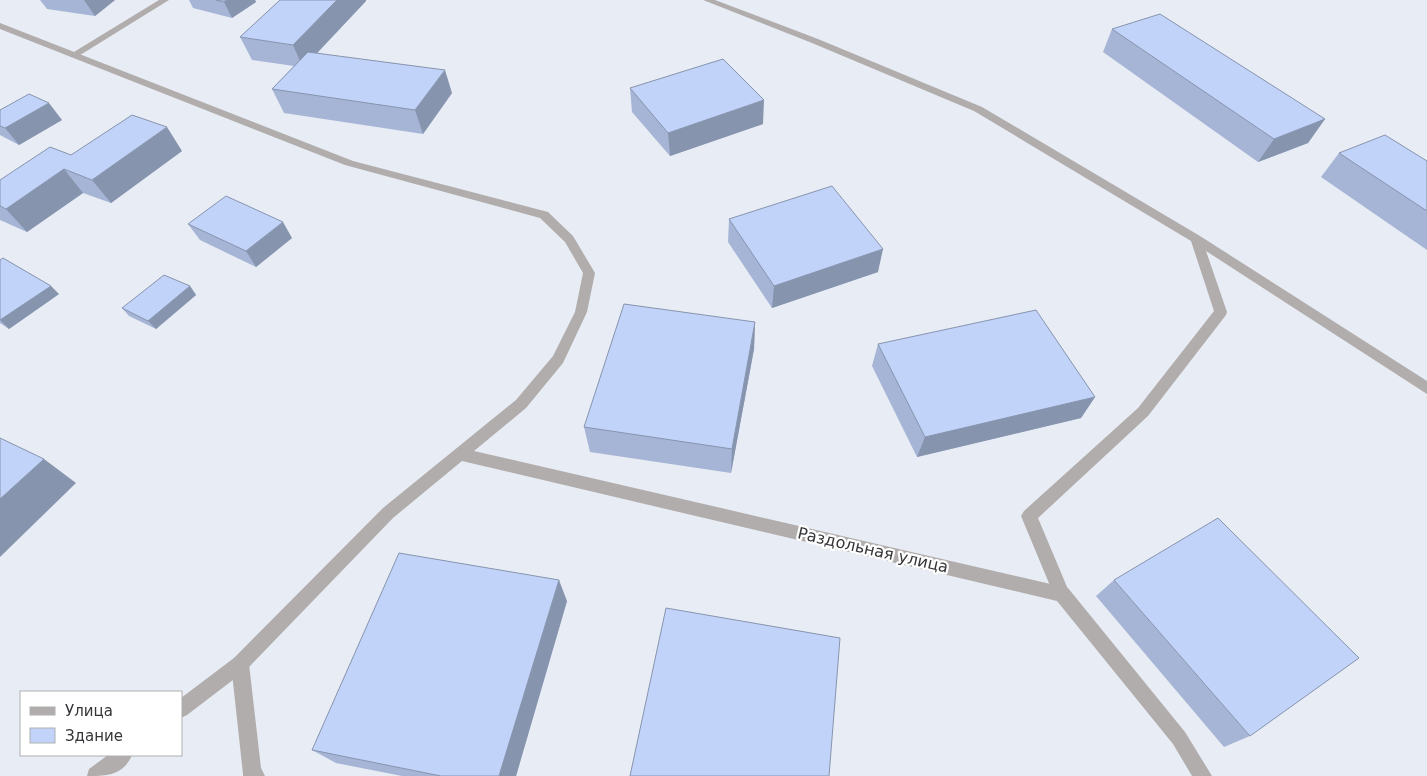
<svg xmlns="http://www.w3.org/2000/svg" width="1427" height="776" viewBox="0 0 1427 776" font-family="'DejaVu Sans',sans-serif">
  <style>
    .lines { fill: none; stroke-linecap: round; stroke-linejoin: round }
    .service { fill: #b1adac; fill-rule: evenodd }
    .minor { fill: #b1adac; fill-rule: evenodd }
    .wall { fill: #a6b5d6 }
    .shaded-wall { fill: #8794ae }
    .building { fill: #c1d3f9; stroke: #8794ae }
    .labels { text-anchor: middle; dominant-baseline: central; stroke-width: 4.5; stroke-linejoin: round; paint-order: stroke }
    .street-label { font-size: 16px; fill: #353639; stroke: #fff }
  </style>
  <rect width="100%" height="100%" fill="#e8ecf4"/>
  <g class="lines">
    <g class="service">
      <path d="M 159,0 L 169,0 L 77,57 L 71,57 L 69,55 Z"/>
      <path d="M 703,0 L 715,0 L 818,39 L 982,107 L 1200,236 L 1427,381 L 1427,394 L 1206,251 L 1227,312 L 1226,315 L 1148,416 L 1038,518 L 1070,594 L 1068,600 L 1062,602 L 1056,600 L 1021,516 L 1024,511 L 1138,408 L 1214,311 L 1191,241 L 974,111 L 812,43 Z"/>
      <path d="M 240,655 L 246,658 L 249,664 L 261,768 L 265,776 L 243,776 L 243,774 L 231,664 L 234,658 Z"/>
    </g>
    <g class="minor">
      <path d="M 0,23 L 353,161 L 548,212 L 573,236 L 595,273 L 587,312 L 563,363 L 526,408 L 474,451 L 1068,588 L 1185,732 L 1212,776 L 1192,776 L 1173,744 L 1057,601 L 462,461 L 393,518 L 246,670 L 187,715 L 181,718 L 181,698 L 234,658 L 383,508 L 516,400 L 553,356 L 575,312 L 583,273 L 565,242 L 540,218 L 345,165 L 0,29 Z"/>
      <path d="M 108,755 L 132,755 C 123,776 106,776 87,776 L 89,769 Z"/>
    </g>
  </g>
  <g class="wall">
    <path d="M 40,0 L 115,0 L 95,16 L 47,9 Z"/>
    <path d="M 189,0 L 255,0 L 256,2 L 232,18 L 193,8 Z"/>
    <path d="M 280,0 L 366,0 L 366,1 L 317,53 L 452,93 L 423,134 L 284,113 L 272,89 L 294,66 L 252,60 L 240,37 Z"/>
    <path d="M 1112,29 L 1325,119 L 1308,143 L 1258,162 L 1103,52 Z"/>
    <path d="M 630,88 L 763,124 L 670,156 L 632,112 Z"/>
    <path d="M 0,110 L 62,120 L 19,145 L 0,135 Z"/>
    <path d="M 182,151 L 111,203 L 83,193 L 27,232 L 0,220 L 0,180 L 71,155 Z"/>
    <path d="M 1339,153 L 1427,161 L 1427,250 L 1321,177 Z"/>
    <path d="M 729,219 L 878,272 L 772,308 L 728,242 Z"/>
    <path d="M 188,224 L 292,238 L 256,267 L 200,240 Z"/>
    <path d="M 0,260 L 59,294 L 9,329 L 0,323 Z"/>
    <path d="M 190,286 L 196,295 L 156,329 L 129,316 L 122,308 Z"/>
    <path d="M 755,322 L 754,349 L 731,473 L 590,452 L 584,427 Z"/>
    <path d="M 878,344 L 1095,397 L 1081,418 L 917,457 L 872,366 Z"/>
    <path d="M 1114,580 L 1250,736 L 1224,747 L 1096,596 Z"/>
    <path d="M 567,601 L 516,776 L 402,776 L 336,763 L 312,750 Z"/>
  </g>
  <g class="shaded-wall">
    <path d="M 84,0 L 115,0 L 95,16 Z"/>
    <path d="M 227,0 L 255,0 L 256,2 L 232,18 L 224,2 Z"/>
    <path d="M 337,0 L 366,0 L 366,1 L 303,68 L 293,45 Z"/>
    <path d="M 445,70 L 452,93 L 423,134 L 415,110 Z"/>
    <path d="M 764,100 L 763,124 L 670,156 L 668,133 Z"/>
    <path d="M 49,103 L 62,120 L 19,145 L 5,128 Z"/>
    <path d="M 1325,119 L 1308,143 L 1258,162 L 1274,139 Z"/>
    <path d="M 167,127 L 182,151 L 111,203 L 92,180 Z"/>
    <path d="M 64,169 L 83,193 L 27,232 L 6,209 Z"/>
    <path d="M 283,222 L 292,238 L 256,267 L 246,251 Z"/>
    <path d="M 883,249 L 878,272 L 772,308 L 774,286 Z"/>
    <path d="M 51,286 L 59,294 L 9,329 L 0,320 Z"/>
    <path d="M 190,286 L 196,295 L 156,329 L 148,321 Z"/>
    <path d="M 755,322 L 754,349 L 731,473 L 732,449 Z"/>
    <path d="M 1095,397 L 1081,418 L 917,457 L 925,437 Z"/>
    <path d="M 44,459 L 76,483 L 0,557 L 0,499 Z"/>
    <path d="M 559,580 L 567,601 L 516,776 L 499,776 Z"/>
  </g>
  <g class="building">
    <path d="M 216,0 L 227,0 L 224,2 Z"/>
    <path d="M 280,0 L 337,0 L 293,45 L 240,37 Z"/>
    <path d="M 1160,14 L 1325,119 L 1274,139 L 1112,29 Z"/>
    <path d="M 308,52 L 445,70 L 415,110 L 272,89 Z"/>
    <path d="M 723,59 L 764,100 L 668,133 L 630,88 Z"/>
    <path d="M 29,94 L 49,103 L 5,128 L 0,126 L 0,110 Z"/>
    <path d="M 132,115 L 167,127 L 92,180 L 64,169 L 6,209 L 0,206 L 0,180 L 50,147 L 71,155 Z"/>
    <path d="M 1385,135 L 1427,161 L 1427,211 L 1339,153 Z"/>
    <path d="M 832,186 L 883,249 L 774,286 L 729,219 Z"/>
    <path d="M 226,196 L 283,222 L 246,251 L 188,224 Z"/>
    <path d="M 3,258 L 51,286 L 0,320 L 0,260 Z"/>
    <path d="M 164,275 L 190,286 L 148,321 L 122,308 Z"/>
    <path d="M 624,304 L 755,322 L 732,449 L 584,427 Z"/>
    <path d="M 1036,310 L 1095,397 L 925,437 L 878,344 Z"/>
    <path d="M 0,438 L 44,459 L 0,499 Z"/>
    <path d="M 1218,518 L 1359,658 L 1250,736 L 1114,580 Z"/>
    <path d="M 399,553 L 559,580 L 499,776 L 441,776 L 312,750 Z"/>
    <path d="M 666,608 L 840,638 L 829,776 L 630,776 Z"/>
  </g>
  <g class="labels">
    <g class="street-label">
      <text transform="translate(873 550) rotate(13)">Раздольная улица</text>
    </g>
  </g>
  <rect x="20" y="691" width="162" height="65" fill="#ffffff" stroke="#aeafb0"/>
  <rect x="30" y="707" width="25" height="8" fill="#b1adac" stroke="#aeafb0"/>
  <text x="65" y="716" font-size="15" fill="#353639">Улица</text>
  <rect x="30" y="728" width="25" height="15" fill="#c1d3f9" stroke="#aeafb0"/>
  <text x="65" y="741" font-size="15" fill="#353639">Здание</text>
</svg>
